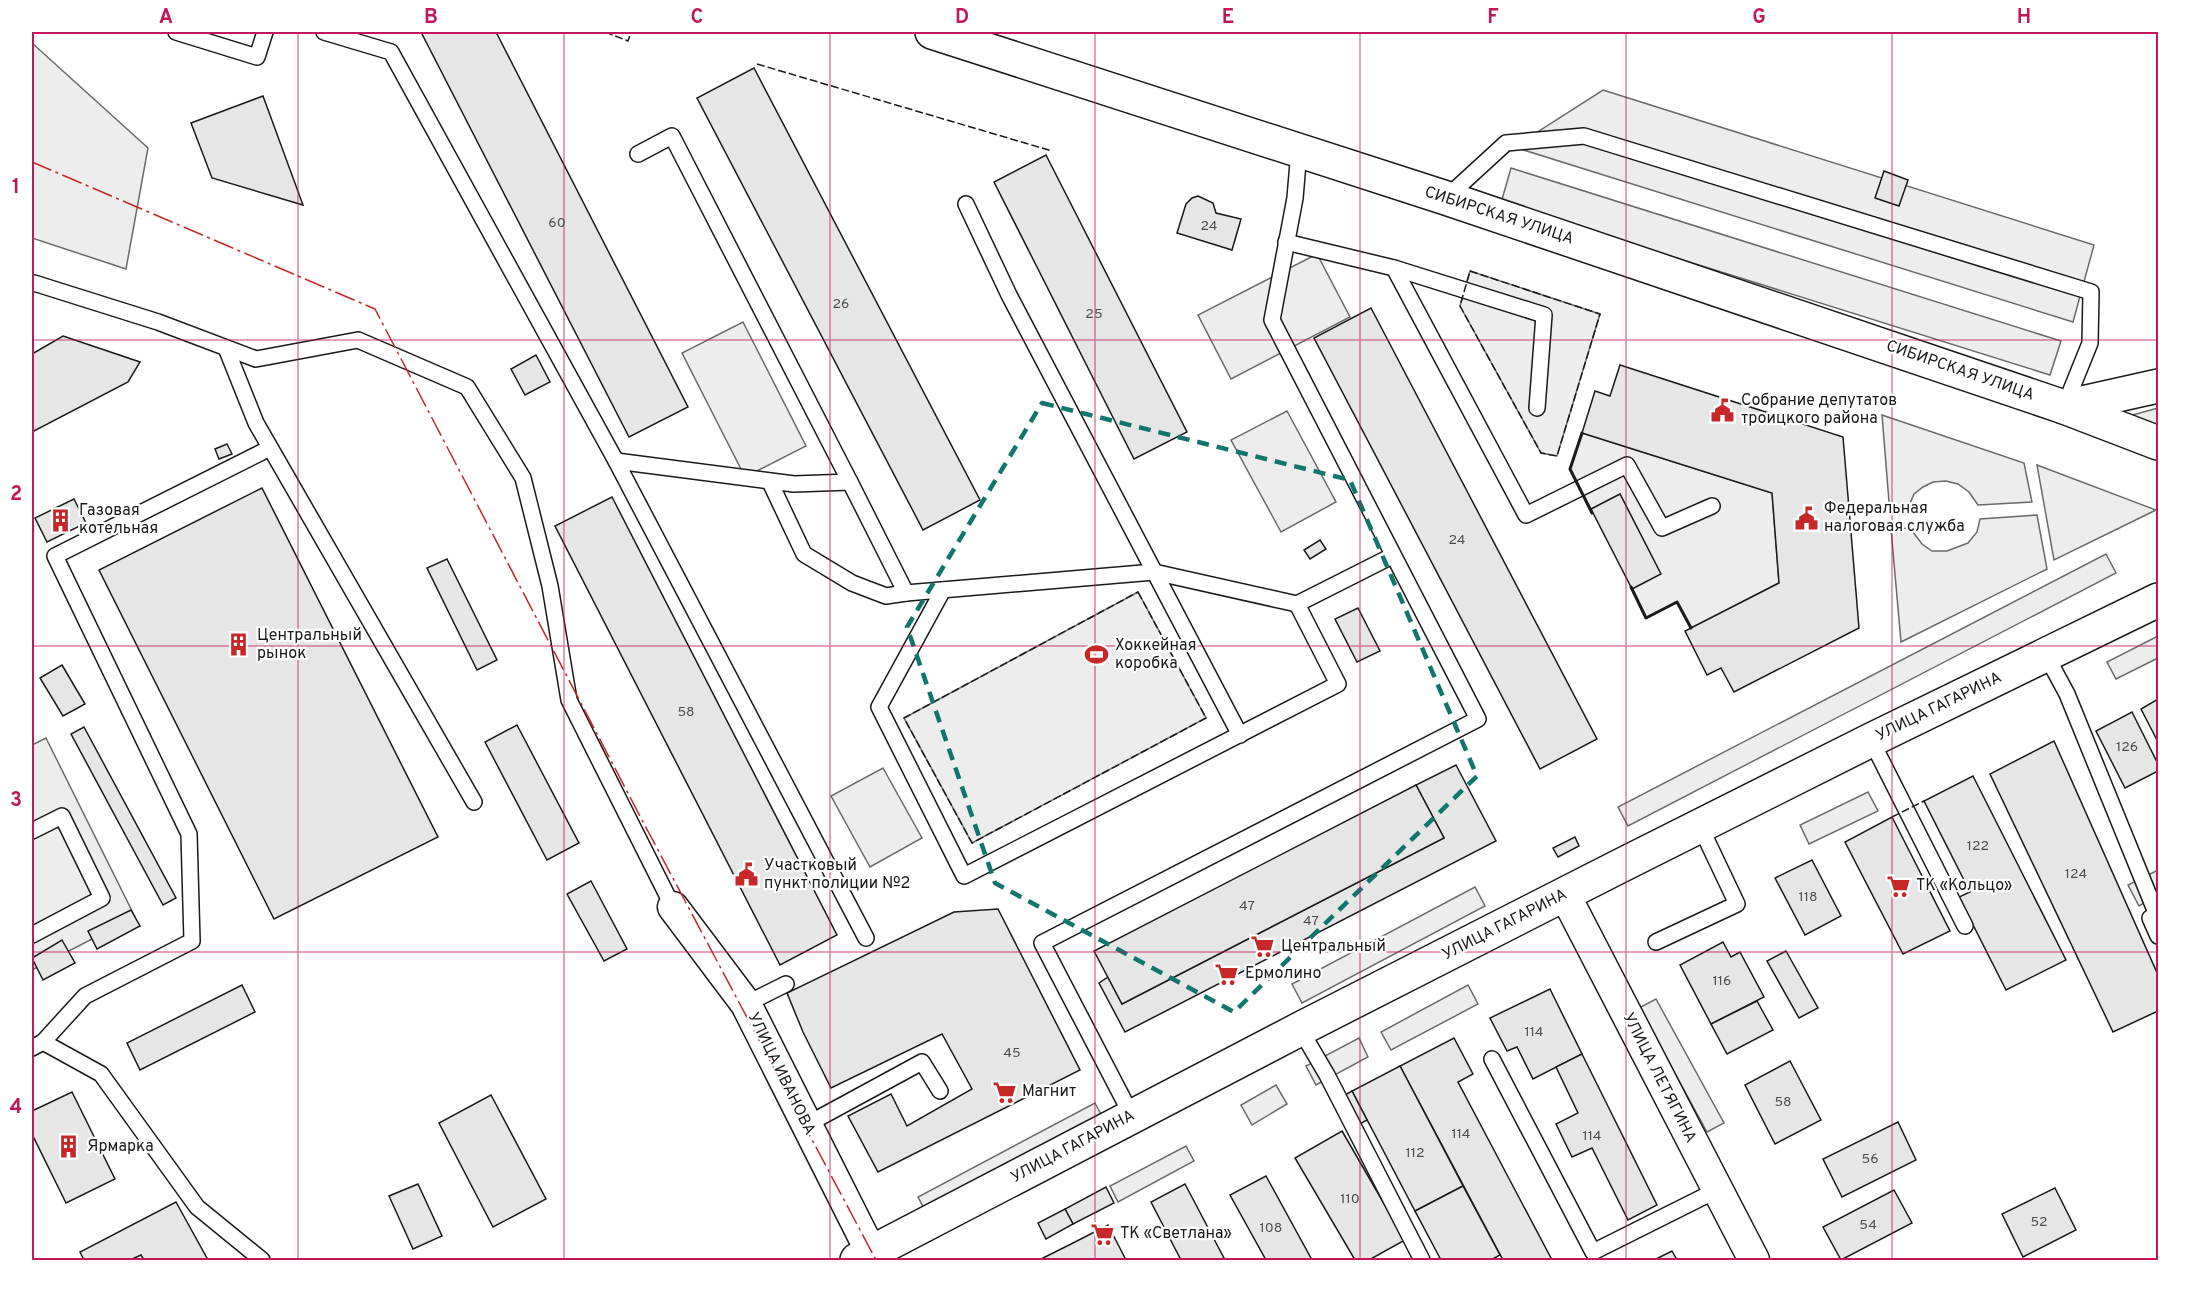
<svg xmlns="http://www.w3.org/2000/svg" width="2190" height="1292" viewBox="0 0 2190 1292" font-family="Overpass,sans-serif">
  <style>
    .built { fill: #ededed; stroke: #6a6a6a; stroke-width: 1.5 }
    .building { fill: #e6e6e6; stroke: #1a1a1a; stroke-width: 1.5 }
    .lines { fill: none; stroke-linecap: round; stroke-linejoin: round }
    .service-casing { stroke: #1a1a1a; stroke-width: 18 }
    .minor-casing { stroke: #1a1a1a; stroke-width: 33 }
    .tertiary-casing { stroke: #1a1a1a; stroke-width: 36 }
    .secondary-casing { stroke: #1a1a1a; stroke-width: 36 }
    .service { stroke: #fff; stroke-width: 15 }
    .minor { stroke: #fff; stroke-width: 30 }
    .tertiary { stroke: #fff; stroke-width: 33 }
    .secondary { stroke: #fff; stroke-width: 33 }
    .fence { stroke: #1a1a1a; stroke-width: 1.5; stroke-dasharray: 8 3; stroke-linecap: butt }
    .wall { stroke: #1a1a1a; stroke-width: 3 }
    .power { stroke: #c62828; stroke-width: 1.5; stroke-dasharray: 21 4.5 3 4.5; stroke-linecap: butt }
    .marked { fill: none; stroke: #0f766e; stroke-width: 4.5; stroke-dasharray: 12 8; stroke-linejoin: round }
    .grid { fill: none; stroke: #c2185b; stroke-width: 1.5; stroke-opacity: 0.55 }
    .labels { text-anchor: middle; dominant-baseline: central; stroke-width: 4.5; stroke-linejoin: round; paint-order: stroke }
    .number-label { font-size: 14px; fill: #4d4d4d }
    .street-label { font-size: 16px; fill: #1a1a1a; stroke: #fff }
    .poi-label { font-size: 16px; fill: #1a1a1a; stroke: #fff; text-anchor: start }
    .neatline { fill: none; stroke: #c2185b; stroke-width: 2 }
    .grid-label { font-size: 20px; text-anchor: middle; font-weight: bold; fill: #c2185b }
  </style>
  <rect width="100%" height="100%" fill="#fff"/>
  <g class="built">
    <path d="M 32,43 L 148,148 L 126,269 L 32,238 Z"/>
    <path d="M 1603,90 L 2094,245 L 2073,322 L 1514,147 Z"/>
    <path d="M 1511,168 L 2061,341 L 2050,375 L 1501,203 Z"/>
    <path d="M 1317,254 L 1350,317 L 1231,379 L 1198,315 Z"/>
    <path d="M 1470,271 L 1600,314 L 1557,456 L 1541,453 L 1460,306 Z"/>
    <path d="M 743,322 L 806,446 L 745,477 L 682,353 Z"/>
    <path d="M 2158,408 L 2158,433 L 2118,419 Z"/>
    <path d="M 1287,411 L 1336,502 L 1281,532 L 1231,440 Z"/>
    <path d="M 1882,415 L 2024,463 L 2032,502 L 1978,505 L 1969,492 L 1958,484 L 1946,481 L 1933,482 L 1923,487 L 1914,494 L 1906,513 L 1890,514 Z"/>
    <path d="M 1582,433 L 1772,493 L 1779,583 L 1691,628 L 1677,602 L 1646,618 L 1632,589 L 1660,574 L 1620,494 L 1591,509 L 1570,469 Z"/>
    <path d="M 2037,465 L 2156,510 L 2054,560 Z"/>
    <path d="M 2037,515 L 2047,569 L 1901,642 L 1891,529 L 1910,528 L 1922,544 L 1932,551 L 1947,551 L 1968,543 L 1977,532 L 1980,519 Z"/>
    <path d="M 2106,554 L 2116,573 L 1628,826 L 1618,807 Z"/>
    <path d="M 1138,592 L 1206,718 L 972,843 L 904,718 Z"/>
    <path d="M 2158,636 L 2158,658 L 2116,679 L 2107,662 Z"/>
    <path d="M 46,738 L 135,917 L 32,970 L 32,745 Z"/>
    <path d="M 883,768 L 922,838 L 870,867 L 831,796 Z"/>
    <path d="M 1868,792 L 1878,811 L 1809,844 L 1800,825 Z"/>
    <path d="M 2158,870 L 2158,895 L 2139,906 L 2128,885 Z"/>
    <path d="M 1475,887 L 1485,906 L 1302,1003 L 1292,984 Z"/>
    <path d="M 1468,985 L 1478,1004 L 1391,1050 L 1381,1032 Z"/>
    <path d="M 1656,999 L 1724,1123 L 1707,1132 L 1639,1008 Z"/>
    <path d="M 1359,1038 L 1368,1057 L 1316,1085 L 1306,1066 Z"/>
    <path d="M 1276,1085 L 1287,1104 L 1252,1125 L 1241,1105 Z"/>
    <path d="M 1095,1103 L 1103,1118 L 926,1212 L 918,1197 Z"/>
    <path d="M 1186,1146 L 1194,1161 L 1118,1202 L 1110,1186 Z"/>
  </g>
  <g class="building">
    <path d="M 421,32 L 496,32 L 688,407 L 629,437 Z"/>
    <path d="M 754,68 L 980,500 L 923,530 L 697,98 Z"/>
    <path d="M 263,96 L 303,205 L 212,178 L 191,123 Z"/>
    <path d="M 1046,155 L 1187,432 L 1134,459 L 994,182 Z"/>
    <path d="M 1884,171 L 1908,180 L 1899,206 L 1875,198 Z"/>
    <path d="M 1198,196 L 1213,203 L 1216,213 L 1241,219 L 1232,250 L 1177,233 L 1186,204 L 1192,198 Z"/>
    <path d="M 1371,308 L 1597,739 L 1540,769 L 1314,338 Z"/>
    <path d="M 63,336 L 140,362 L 128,382 L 34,431 L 32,427 L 32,354 Z"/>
    <path d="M 536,355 L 550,382 L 525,395 L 511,369 Z"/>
    <path d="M 1620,365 L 1843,437 L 1859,628 L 1734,692 L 1721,668 L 1707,675 L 1685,631 L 1779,583 L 1772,493 L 1582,433 L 1595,391 L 1610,396 Z"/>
    <path d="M 227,444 L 232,454 L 219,459 L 215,449 Z"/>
    <path d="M 262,488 L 438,837 L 274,919 L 99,570 Z"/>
    <path d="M 1620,494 L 1661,574 L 1632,589 L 1591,509 Z"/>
    <path d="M 612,497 L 837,935 L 780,965 L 555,526 Z"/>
    <path d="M 74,499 L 86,523 L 47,542 L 35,518 Z"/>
    <path d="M 1320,540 L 1326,549 L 1310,559 L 1304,550 Z"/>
    <path d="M 447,559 L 497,660 L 477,670 L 427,568 Z"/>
    <path d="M 1358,608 L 1380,651 L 1357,662 L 1335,619 Z"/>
    <path d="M 62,665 L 85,704 L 63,716 L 40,678 Z"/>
    <path d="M 2158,699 L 2158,742 L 2141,709 Z"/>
    <path d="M 2132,712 L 2158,764 L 2158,771 L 2125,788 L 2096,731 Z"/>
    <path d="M 517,725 L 579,843 L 547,860 L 485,742 Z"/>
    <path d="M 84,727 L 176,898 L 163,905 L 71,734 Z"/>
    <path d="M 2054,741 L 2158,975 L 2158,1011 L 2113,1032 L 1990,774 Z"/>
    <path d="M 1456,765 L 1496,841 L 1125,1032 L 1099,983 L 1108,977 L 1122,1004 L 1444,838 L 1416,785 Z"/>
    <path d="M 1973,776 L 2066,960 L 2006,990 L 1959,897 L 1970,892 L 1924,801 Z"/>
    <path d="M 1416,785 L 1444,838 L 1122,1004 L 1094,951 Z"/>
    <path d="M 1892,817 L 1950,931 L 1903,954 L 1845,842 Z"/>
    <path d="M 1575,837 L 1579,846 L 1558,857 L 1553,848 Z"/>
    <path d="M 1812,860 L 1841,916 L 1805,935 L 1775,878 Z"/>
    <path d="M 591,881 L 627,949 L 604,961 L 567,894 Z"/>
    <path d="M 998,909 L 1080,1070 L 878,1172 L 848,1116 L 891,1094 L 907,1126 L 972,1089 L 942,1034 L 831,1088 L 803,1032 L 787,993 L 954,912 Z"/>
    <path d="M 131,910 L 140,926 L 97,949 L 88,931 Z"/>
    <path d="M 62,940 L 75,963 L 43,980 L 32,958 Z"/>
    <path d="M 1723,942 L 1731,957 L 1740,952 L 1764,997 L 1711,1024 L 1680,965 Z"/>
    <path d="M 1786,951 L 1818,1008 L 1799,1018 L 1767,961 Z"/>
    <path d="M 242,985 L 255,1012 L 140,1070 L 127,1043 Z"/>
    <path d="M 1550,989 L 1582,1054 L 1533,1079 L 1517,1047 L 1507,1051 L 1490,1018 Z"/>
    <path d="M 1757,1001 L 1773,1030 L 1727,1054 L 1711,1024 Z"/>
    <path d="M 1454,1038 L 1473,1074 L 1458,1082 L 1552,1260 L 1503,1260 L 1400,1066 Z"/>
    <path d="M 1582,1054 L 1657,1205 L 1628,1220 L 1592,1148 L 1572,1157 L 1556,1124 L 1578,1113 L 1556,1067 Z"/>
    <path d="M 1790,1061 L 1821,1120 L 1775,1144 L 1745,1085 Z"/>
    <path d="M 1400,1066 L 1463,1186 L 1415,1211 L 1352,1091 Z"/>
    <path d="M 1352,1091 L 1367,1120 L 1360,1124 L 1345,1095 Z"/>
    <path d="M 72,1092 L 115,1179 L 66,1203 L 32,1134 L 32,1111 Z"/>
    <path d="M 491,1095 L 546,1199 L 493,1227 L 439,1123 Z"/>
    <path d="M 1898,1122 L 1916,1160 L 1842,1197 L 1823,1159 Z"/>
    <path d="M 1342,1131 L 1405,1240 L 1369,1260 L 1355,1260 L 1295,1158 Z"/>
    <path d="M 1266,1176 L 1312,1260 L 1266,1260 L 1230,1195 Z"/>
    <path d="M 418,1184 L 442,1236 L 413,1249 L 389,1196 Z"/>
    <path d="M 1185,1184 L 1225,1260 L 1181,1260 L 1151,1202 Z"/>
    <path d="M 1463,1186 L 1500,1255 L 1491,1260 L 1441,1260 L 1415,1211 Z"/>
    <path d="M 1106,1187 L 1114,1203 L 1073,1224 L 1065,1209 Z"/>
    <path d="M 2055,1188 L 2076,1230 L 2023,1257 L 2002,1214 Z"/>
    <path d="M 1894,1190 L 1912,1223 L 1841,1260 L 1823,1227 Z"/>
    <path d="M 176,1202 L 208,1260 L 144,1260 L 141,1255 L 130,1260 L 84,1260 L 80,1252 Z"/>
    <path d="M 1065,1209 L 1073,1224 L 1046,1239 L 1038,1223 Z"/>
    <path d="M 1108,1225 L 1126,1260 L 1039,1260 L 1073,1243 Z"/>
    <path d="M 1672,1251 L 1677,1260 L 1654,1260 Z"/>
  </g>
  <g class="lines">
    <defs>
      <g id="service">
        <path d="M 176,32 L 257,57 L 265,32"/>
        <path d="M 324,32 L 391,52 L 616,461 L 866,938"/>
        <path d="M 638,154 L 672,136 L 850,482"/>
        <path d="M 1446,198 L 1506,143 L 1584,136 L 2091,292 L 2090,343 L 2065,405"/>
        <path d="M 966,204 L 1009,295 L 1240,735"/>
        <path d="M 1286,242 L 1394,268 L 1526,515 L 1627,465 L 1662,528 L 1712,506"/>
        <path d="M 1394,268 L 1544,315 L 1537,408"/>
        <path d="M 32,284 L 34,283 L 158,322 L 256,359 L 358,340 L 467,387 L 523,478 L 550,586 L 569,700 L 673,907"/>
        <path d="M 226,348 L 256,423 L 474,802"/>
        <path d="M 616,461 L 794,484 L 850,482 L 906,593 L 1154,572 L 1297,604 L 1392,556"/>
        <path d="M 770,482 L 804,554 L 852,583 L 886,596 L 906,593"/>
        <path d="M 943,590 L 879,707 L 964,876 L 1338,684 L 1297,604"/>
        <path d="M 2046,655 L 2067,694 L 2157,915"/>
        <path d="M 1871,740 L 1965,926"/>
        <path d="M 32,831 L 62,816 L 102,898 L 32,935"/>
        <path d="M 2158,914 L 2150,918 L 2158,936"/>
        <path d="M 1656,942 L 1737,904 L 1700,826"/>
        <path d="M 746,1004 L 786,984"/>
        <path d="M 1300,1029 L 1327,1075 L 1422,1260"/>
        <path d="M 43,1042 L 101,1074 L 197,1207 L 262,1260"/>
        <path d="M 32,1048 L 43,1042 L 85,996 L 192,941 L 189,834 L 55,556 L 270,448"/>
        <path d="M 1492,1059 L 1593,1252 L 1717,1190"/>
        <path d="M 1132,1116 L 1042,943 L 1478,719 L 1272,320 L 1295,198 L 1299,151"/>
        <path d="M 806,1125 L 922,1062 L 940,1091"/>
      </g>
      <g id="minor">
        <path d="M 1565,895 L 1754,1260"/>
        <path d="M 673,907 L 746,1004 L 871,1252"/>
      </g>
      <g id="tertiary">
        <path d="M 932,32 L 1446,198 L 2064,407 L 2158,443"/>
        <path d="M 2064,407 L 2158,386"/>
      </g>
      <path id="secondary" d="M 857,1260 L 1300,1029 L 1618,867 L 1871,740 L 2158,600"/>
    </defs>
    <use href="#service" class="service-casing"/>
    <use href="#minor" class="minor-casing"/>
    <use href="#tertiary" class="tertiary-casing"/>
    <use href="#secondary" class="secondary-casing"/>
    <use href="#service" class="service"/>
    <use href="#minor" class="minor"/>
    <use href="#tertiary" class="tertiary"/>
    <use href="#secondary" class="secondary"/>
    <g class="fence">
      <path d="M 605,32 L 628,41 L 631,32"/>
      <path d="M 757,64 L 1052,151"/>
      <path d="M 1470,271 L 1600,314 L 1557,456 L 1541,453 L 1460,306 Z"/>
      <path d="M 1138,592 L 1206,718 L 972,843 L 904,718 Z"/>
      <path d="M 1892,817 L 1924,801"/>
    </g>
    <g class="wall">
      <path d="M 1582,433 L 1570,469 L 1592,513"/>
      <path d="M 1631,587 L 1646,618 L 1677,602 L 1691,628"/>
    </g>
    <path class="power" d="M 32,162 L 375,309 L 642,820 L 876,1260"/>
  </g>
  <path class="marked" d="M 1042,403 L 1350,480 L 1477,776 L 1234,1012 L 995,883 L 907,627 Z"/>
  <path class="grid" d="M 298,32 L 298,1260M 564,32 L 564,1260M 830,32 L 830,1260M 1095,32 L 1095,1260M 1360,32 L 1360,1260M 1626,32 L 1626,1260M 1892,32 L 1892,1260M 32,340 L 2158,340M 32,646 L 2158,646M 32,952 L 2158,952"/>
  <defs>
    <symbol id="civic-bare" viewBox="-9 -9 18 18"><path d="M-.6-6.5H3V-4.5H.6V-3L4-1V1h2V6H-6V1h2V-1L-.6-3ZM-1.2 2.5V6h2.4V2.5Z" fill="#c62828" stroke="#fff" stroke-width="2.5" paint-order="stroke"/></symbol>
    <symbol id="building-bare" viewBox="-9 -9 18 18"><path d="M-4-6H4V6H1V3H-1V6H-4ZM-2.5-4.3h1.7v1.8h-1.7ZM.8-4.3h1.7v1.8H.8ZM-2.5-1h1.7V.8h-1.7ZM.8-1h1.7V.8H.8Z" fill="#c62828" stroke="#fff" stroke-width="2.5" paint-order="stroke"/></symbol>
    <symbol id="stadium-bare" viewBox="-9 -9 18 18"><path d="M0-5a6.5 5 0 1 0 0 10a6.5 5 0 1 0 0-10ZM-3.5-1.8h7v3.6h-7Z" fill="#c62828" stroke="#fff" stroke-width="2.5" paint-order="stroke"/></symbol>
    <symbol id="supermarket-bare" viewBox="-9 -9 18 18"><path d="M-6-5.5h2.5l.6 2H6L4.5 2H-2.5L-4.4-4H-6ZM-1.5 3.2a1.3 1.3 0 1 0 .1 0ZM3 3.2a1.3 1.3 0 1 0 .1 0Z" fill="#c62828" stroke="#fff" stroke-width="2.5" paint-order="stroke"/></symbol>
  </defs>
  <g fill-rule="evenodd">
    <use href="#civic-bare" x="1706" y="394" width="33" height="33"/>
    <use href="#civic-bare" x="1790" y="502" width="33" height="33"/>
    <use href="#building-bare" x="44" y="504" width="33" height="33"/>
    <use href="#building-bare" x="222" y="628" width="33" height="33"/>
    <use href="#stadium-bare" x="1080" y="638" width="33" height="33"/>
    <use href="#civic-bare" x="730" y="858" width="33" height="33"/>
    <use href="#supermarket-bare" x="1882" y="870" width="33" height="33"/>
    <use href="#supermarket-bare" x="1246" y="930" width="33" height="33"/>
    <use href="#supermarket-bare" x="1210" y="958" width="33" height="33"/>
    <use href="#supermarket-bare" x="988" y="1076" width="33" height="33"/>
    <use href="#building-bare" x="52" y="1130" width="33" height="33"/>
    <use href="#supermarket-bare" x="1086" y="1218" width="33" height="33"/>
  </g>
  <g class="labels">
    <g class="number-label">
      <text x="557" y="223">60</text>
      <text x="1209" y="226">24</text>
      <text x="841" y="304">26</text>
      <text x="1094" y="314">25</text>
      <text x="1457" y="540">24</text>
      <text x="686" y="712">58</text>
      <text x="2127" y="747">126</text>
      <text x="1978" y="846">122</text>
      <text x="2076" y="874">124</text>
      <text x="1808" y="897">118</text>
      <text x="1247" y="906">47</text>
      <text x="1311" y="921">47</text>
      <text x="1722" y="981">116</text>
      <text x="1534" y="1032">114</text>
      <text x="1012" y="1053">45</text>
      <text x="1783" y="1102">58</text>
      <text x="1461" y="1134">114</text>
      <text x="1592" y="1136">114</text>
      <text x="1415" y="1153">112</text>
      <text x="1870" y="1159">56</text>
      <text x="1350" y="1199">110</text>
      <text x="2039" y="1222">52</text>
      <text x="1868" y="1225">54</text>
      <text x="1271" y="1228">108</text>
    </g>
    <g class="street-label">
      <text transform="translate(1499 216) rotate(18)">СИБИРСКАЯ УЛИЦА</text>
      <text transform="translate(1960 371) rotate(19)">СИБИРСКАЯ УЛИЦА</text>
      <text transform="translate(1939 707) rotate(-26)">УЛИЦА ГАГАРИНА</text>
      <text transform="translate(1505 925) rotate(-27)">УЛИЦА ГАГАРИНА</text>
      <text transform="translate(781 1074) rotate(64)">УЛИЦА ИВАНОВА</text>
      <text transform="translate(1659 1078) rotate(63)">УЛИЦА ЛЕТЯГИНА</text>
      <text transform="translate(1073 1147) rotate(-28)">УЛИЦА ГАГАРИНА</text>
    </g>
    <g class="poi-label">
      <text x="1741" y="401">Собрание депутатов<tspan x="1741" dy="18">троицкого района</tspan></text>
      <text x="1824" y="509">Федеральная<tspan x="1824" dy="18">налоговая служба</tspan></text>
      <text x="79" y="511">Газовая<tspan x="79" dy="18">котельная</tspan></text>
      <text x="257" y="636">Центральный<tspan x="257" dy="18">рынок</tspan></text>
      <text x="1115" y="646">Хоккейная<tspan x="1115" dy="18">коробка</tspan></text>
      <text x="764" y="866">Участковый<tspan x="764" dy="18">пункт полиции №2</tspan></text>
      <text x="1916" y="886">ТК «Кольцо»</text>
      <text x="1281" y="947">Центральный</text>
      <text x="1245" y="974">Ермолино</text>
      <text x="1022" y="1092">Магнит</text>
      <text x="87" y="1147">Ярмарка</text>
      <text x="1120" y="1234">ТК «Светлана»</text>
    </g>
  </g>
  <rect width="2190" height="1292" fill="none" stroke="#ffffff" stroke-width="66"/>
  <rect x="33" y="33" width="2124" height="1226" class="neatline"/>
  <g class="grid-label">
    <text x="166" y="23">A</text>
    <text x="431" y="23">B</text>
    <text x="697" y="23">C</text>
    <text x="962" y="23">D</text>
    <text x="1228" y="23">E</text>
    <text x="1493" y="23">F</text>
    <text x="1759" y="23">G</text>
    <text x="2024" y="23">H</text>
    <text x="16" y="193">1</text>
    <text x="16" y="500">2</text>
    <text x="16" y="806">3</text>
    <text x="16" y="1113">4</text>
  </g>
</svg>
